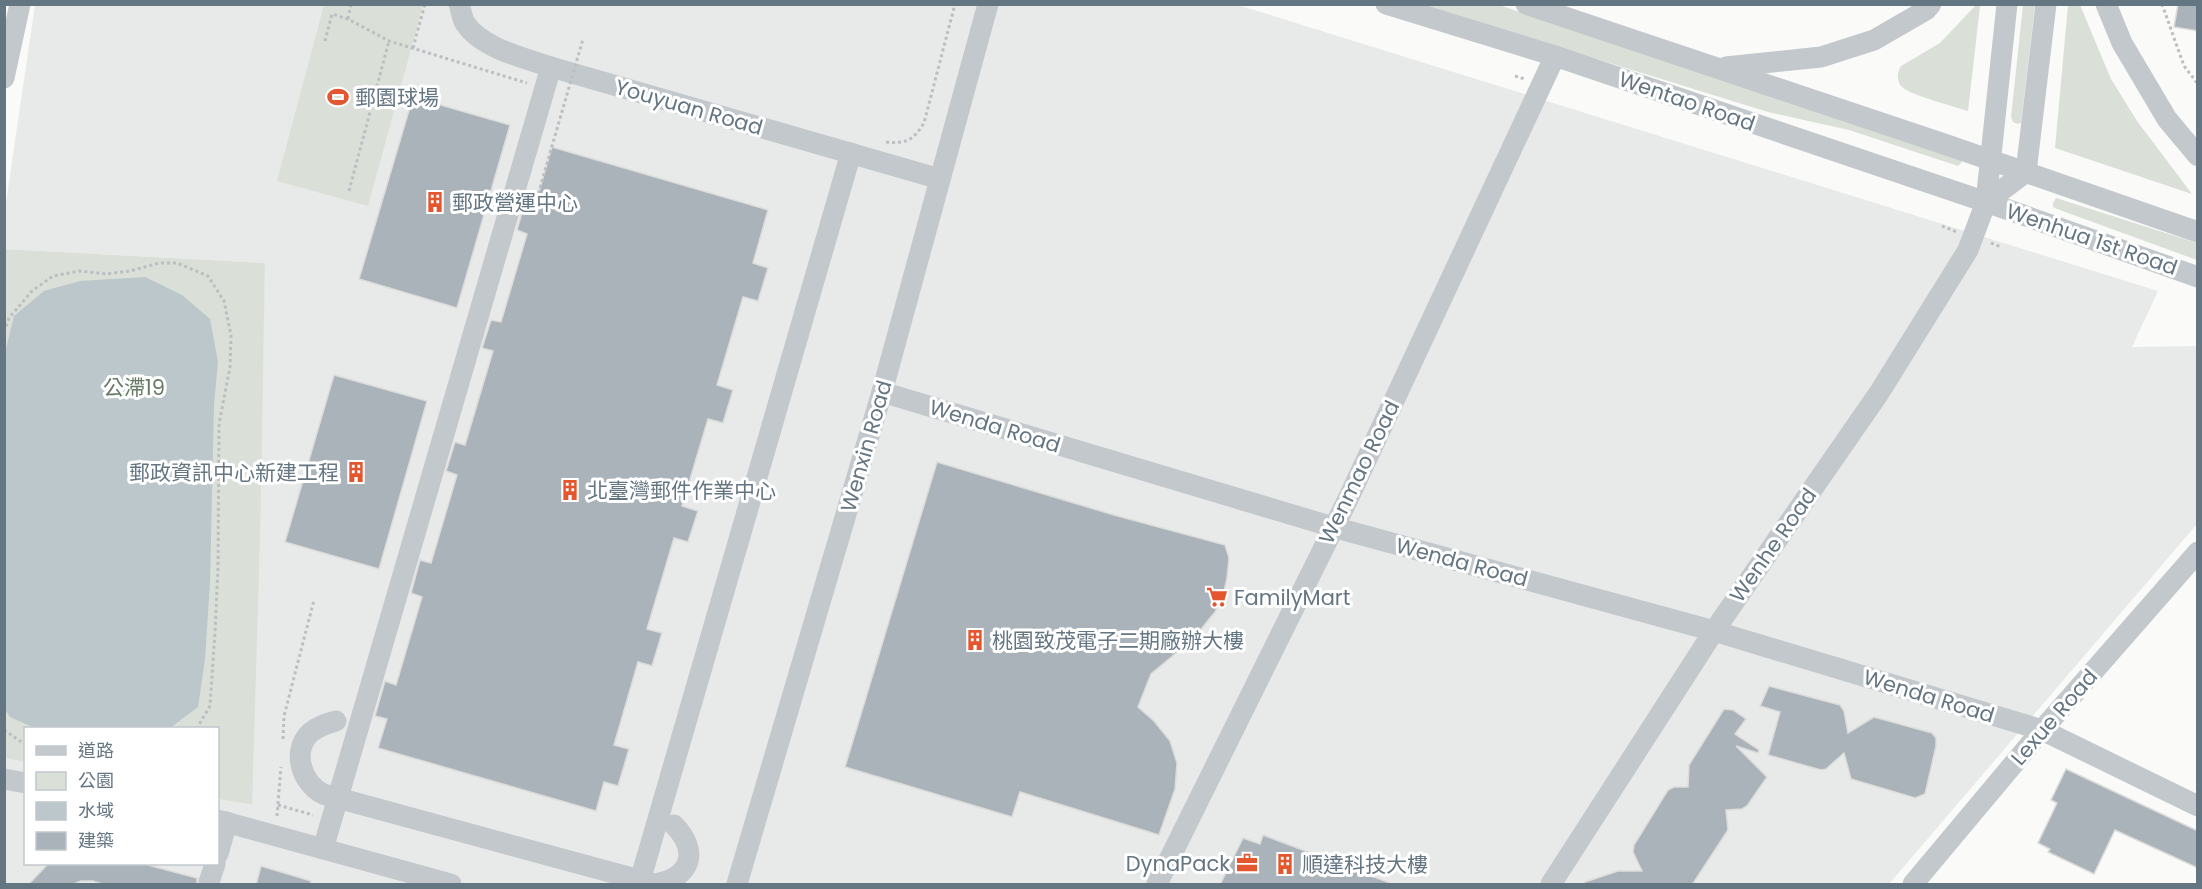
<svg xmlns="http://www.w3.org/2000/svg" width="2202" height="889" viewBox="0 0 2202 889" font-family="Poppins,'Noto Sans TC',sans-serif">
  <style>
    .built { fill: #e8e9e9 }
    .green { fill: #dadfd7 }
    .water { fill: #bbc7cb }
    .building { fill: #aab3b9; stroke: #dcdcda; stroke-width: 1.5 }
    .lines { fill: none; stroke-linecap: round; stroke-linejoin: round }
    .path { stroke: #bbbfc2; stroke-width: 3; stroke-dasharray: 3 3; stroke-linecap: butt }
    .minor { stroke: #c3c8cc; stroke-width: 21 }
    .path-bridge { stroke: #bbbfc2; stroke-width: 3; stroke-dasharray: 3 3; stroke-linecap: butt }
    .labels { text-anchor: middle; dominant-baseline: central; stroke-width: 6; stroke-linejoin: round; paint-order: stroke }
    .poi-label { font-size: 21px; fill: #657683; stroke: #fff; text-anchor: start }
    .street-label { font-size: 21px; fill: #657683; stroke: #fff }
    .park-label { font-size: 21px; fill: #687a64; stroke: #fff }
  </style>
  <rect width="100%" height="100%" fill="#fafaf8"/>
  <path class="built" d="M 35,5 L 1238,5 L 2158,291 L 2132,347 L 2197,346 L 2197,524 L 1889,884 L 5,884 L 4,758 L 25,762 L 26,864 L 218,864 L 218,799 L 251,805 L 265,263 L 5,249 L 5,209 Z"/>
  <g class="green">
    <path d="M 324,5 L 423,5 L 368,206 L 277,181 Z"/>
    <path d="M 1422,5 L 1499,5 L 1959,157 L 1962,162 L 1958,166 L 1849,130 L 1768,112 Z"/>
    <path d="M 2023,5 L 2035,5 L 2021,123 L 2018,124 L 2013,122 L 2011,117 Z"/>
    <path d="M 2068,5 L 2080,5 L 2111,79 L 2137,121 L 2192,194 L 2055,148 Z"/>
    <path d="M 1975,6 L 1980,6 L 1968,111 C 1955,107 1912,95 1903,88 C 1896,82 1897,73 1901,66 L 1940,43 Z"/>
    <path d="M 2056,198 L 2197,243 L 2197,260 L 2057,209 L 2053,207 L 2053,203 Z"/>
    <path d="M 4,249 L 265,263 L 260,538 L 252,805 L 218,799 L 218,728 L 26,728 L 25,762 L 5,758 Z"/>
  </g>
  <path class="water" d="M 145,277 L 182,295 L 210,319 L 218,362 L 214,405 L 210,583 L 205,659 L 198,707 L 170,728 L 35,728 L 10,717 L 5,709 L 4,357 L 14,316 L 44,291 L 80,281 Z"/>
  <g class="building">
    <path d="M 2178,4 L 2198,4 L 2198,31 L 2174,27 Z"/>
    <path d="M 413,97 L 510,125 L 457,308 L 359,279 Z"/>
    <path d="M 552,147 L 768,210 L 753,263 L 768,268 L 758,301 L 743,297 L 717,385 L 733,390 L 723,423 L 708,419 L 682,506 L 698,511 L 688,542 L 674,538 L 647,629 L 662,633 L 652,666 L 638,662 L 614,745 L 629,749 L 618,786 L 604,782 L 596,811 L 378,748 L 387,719 L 375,716 L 385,681 L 396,685 L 422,597 L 411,593 L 420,560 L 431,563 L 457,475 L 446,471 L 455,442 L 465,445 L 493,351 L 482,348 L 491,320 L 501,322 L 527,234 L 517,230 L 525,202 L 535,205 Z"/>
    <path d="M 334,375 L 427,401 L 379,569 L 285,542 Z"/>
    <path d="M 937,462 L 1114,515 L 1225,545 L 1229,558 L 1227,578 L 1223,596 L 1215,612 L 1193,639 L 1151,674 L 1138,707 L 1154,721 L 1170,741 L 1177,763 L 1175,789 L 1159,835 L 1020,792 L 1012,817 L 845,767 Z"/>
    <path d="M 1769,686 L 1840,705 L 1844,711 L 1848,733 L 1874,717 L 1932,733 L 1936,738 L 1936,746 L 1925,794 L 1915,798 L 1851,779 L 1844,753 L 1826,769 L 1821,770 L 1768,755 L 1780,712 L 1760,706 Z"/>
    <path d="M 1724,709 L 1733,710 L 1746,719 L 1735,734 L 1759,750 L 1758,753 L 1736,746 L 1767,777 L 1747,806 L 1742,809 L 1726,810 L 1728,830 L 1692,885 L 1585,885 L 1585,882 L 1618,871 L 1642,871 L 1633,852 L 1634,845 L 1668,790 L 1674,787 L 1688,787 L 1689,765 Z"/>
    <path d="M 2066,769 L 2198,831 L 2198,868 L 2115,830 L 2094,874 L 2048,852 L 2050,849 L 2038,843 L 2057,803 L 2051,800 Z"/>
    <path d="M 1263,835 L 1390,883 L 1390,885 L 1220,885 L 1243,838 L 1260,844 Z"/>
    <path d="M 48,864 L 144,864 L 197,878 L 197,885 L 105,885 L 93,881 L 81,881 L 71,885 L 28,885 Z"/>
    <path d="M 261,866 L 311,881 L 310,885 L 256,885 Z"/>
  </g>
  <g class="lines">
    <g class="path">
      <path d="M 2162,4 L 2184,66 L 2198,84"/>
      <path d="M 348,19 L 351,4"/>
      <path d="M 325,41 L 332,14 L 348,19 L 389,41 L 527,83"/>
      <path d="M 413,48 L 425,4"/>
      <path d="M 1515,76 L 1525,79"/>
      <path d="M 886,142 C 907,144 913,140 924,123 L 955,4"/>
      <path d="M 349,191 L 389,41"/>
      <path d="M 1942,226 L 1957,232"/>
      <path d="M 1991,243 L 2001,247"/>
      <path d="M 4,332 L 9,318 L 32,291 L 53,276 L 80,271 L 106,274 L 130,271 L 159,263 L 177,263 L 208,276 L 224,301 L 231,335 L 230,367 L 219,424 L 218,567 L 215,632 L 210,706 L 197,728"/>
      <path d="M 4,730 L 26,745"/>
      <path d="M 283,739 L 284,716 L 314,600"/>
      <path d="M 278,805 L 313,815"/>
      <path d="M 277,816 L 281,767"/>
    </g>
    <g class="minor">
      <path d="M 459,4 C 461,10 462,18 465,23 C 481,48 524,58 551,67 L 940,179"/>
      <path d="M 1386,4 L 1555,56 L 1986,202 L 2198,277"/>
      <path d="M 1526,4 L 1950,146 L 2198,232"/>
      <path d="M 2106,4 L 2122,43 L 2167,119 L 2198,156"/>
      <path d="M 1726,67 L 1821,57 L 1874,40 L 1926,10 L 1931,4"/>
      <path d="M 4,78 L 20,4"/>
      <path d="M 1986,202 L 2026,172 L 2046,4"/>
      <path d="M 882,392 L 1333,527 L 1714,631 L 2042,730 L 2198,806"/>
      <path d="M 336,721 C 326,724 318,726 310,733 C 291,752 302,783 323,794 L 654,884 C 691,878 700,852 674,825"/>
      <path d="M 4,779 L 26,783"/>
      <path d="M 218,820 L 451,884"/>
      <path d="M 323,849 L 551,67"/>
      <path d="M 218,854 L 227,822"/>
      <path d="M 640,881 L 851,153"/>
      <path d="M 209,882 L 215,864"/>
      <path d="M 737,884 L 882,392 L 988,4"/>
      <path d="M 1157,884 L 1348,499 L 1555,56"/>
      <path d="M 1551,884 L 1714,631 L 1879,393 L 1968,250 L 1986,202 L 2007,4"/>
      <path d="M 1913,884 L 2042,730 L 2198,552"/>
    </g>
    <path class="path-bridge" d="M 535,205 L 583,39"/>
  </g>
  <defs>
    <symbol id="stadium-bare" viewBox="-9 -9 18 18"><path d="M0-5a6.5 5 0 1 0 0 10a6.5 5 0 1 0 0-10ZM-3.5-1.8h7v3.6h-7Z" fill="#e4572e" stroke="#fff" stroke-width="2.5" paint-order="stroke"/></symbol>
    <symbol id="building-bare" viewBox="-9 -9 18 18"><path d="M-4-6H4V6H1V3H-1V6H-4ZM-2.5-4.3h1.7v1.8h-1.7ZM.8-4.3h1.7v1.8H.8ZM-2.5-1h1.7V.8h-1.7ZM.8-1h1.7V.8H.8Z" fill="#e4572e" stroke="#fff" stroke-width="2.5" paint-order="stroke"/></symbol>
    <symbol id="supermarket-bare" viewBox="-9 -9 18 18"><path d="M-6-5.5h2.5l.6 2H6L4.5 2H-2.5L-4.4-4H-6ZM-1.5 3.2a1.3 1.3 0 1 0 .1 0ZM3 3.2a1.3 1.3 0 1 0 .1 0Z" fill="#e4572e" stroke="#fff" stroke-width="2.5" paint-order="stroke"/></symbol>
    <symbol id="office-bare" viewBox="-9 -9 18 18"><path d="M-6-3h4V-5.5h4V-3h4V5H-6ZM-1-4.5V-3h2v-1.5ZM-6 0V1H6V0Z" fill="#e4572e" stroke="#fff" stroke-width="2.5" paint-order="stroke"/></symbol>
  </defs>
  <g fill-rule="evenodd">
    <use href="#stadium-bare" x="323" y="82" width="30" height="30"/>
    <use href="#building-bare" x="420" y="187" width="30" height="30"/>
    <use href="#building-bare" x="341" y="457" width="30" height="30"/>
    <use href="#building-bare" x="555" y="475" width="30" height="30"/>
    <use href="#supermarket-bare" x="1202" y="582" width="30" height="30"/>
    <use href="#building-bare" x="960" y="625" width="30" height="30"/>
    <use href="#office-bare" x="1232" y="848" width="30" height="30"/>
    <use href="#building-bare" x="1270" y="849" width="30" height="30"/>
  </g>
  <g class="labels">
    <g class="poi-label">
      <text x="355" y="97">郵園球場</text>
      <text x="452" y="202">郵政營運中心</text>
      <text x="339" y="472" text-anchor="end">郵政資訊中心新建工程</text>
      <text x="587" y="490">北臺灣郵件作業中心</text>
      <text x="1234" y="597">FamilyMart</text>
      <text x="992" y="640">桃園致茂電子二期廠辦大樓</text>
      <text x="1230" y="863" text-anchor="end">DynaPack</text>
      <text x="1302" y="864">順達科技大樓</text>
    </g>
    <g class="street-label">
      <text transform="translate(1687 101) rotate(19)">Wentao Road</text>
      <text transform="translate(689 107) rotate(16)">Youyuan Road</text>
      <text transform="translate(2092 239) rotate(19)">Wenhua 1st Road</text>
      <text transform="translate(995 426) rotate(17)">Wenda Road</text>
      <text transform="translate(866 446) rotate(-74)">Wenxin Road</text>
      <text transform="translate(1359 472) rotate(-64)">Wenmao Road</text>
      <text transform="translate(1773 545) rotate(-55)">Wenhe Road</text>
      <text transform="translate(1462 562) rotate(15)">Wenda Road</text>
      <text transform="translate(1929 696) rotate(17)">Wenda Road</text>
      <text transform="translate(2054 717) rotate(-49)">Lexue Road</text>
    </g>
    <g class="park-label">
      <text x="134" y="387">公滯19</text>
    </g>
  </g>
  <rect width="2202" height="889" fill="none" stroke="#657683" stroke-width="12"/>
  <rect x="24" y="727" width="195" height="138" fill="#ffffff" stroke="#c1c8cd" stroke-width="1.5"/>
  <rect x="36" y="746" width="30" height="9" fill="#c3c8cc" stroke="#c1c8cd" stroke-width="1.5"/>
  <text x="78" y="757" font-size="18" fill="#657683">道路</text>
  <rect x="36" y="772" width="30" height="18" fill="#dadfd7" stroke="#c1c8cd" stroke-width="1.5"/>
  <text x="78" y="787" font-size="18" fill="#657683">公園</text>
  <rect x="36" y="802" width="30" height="18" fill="#bbc7cb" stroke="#c1c8cd" stroke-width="1.5"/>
  <text x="78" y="817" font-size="18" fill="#657683">水域</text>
  <rect x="36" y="832" width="30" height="18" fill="#aab3b9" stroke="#c1c8cd" stroke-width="1.5"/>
  <text x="78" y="847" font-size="18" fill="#657683">建築</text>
</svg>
